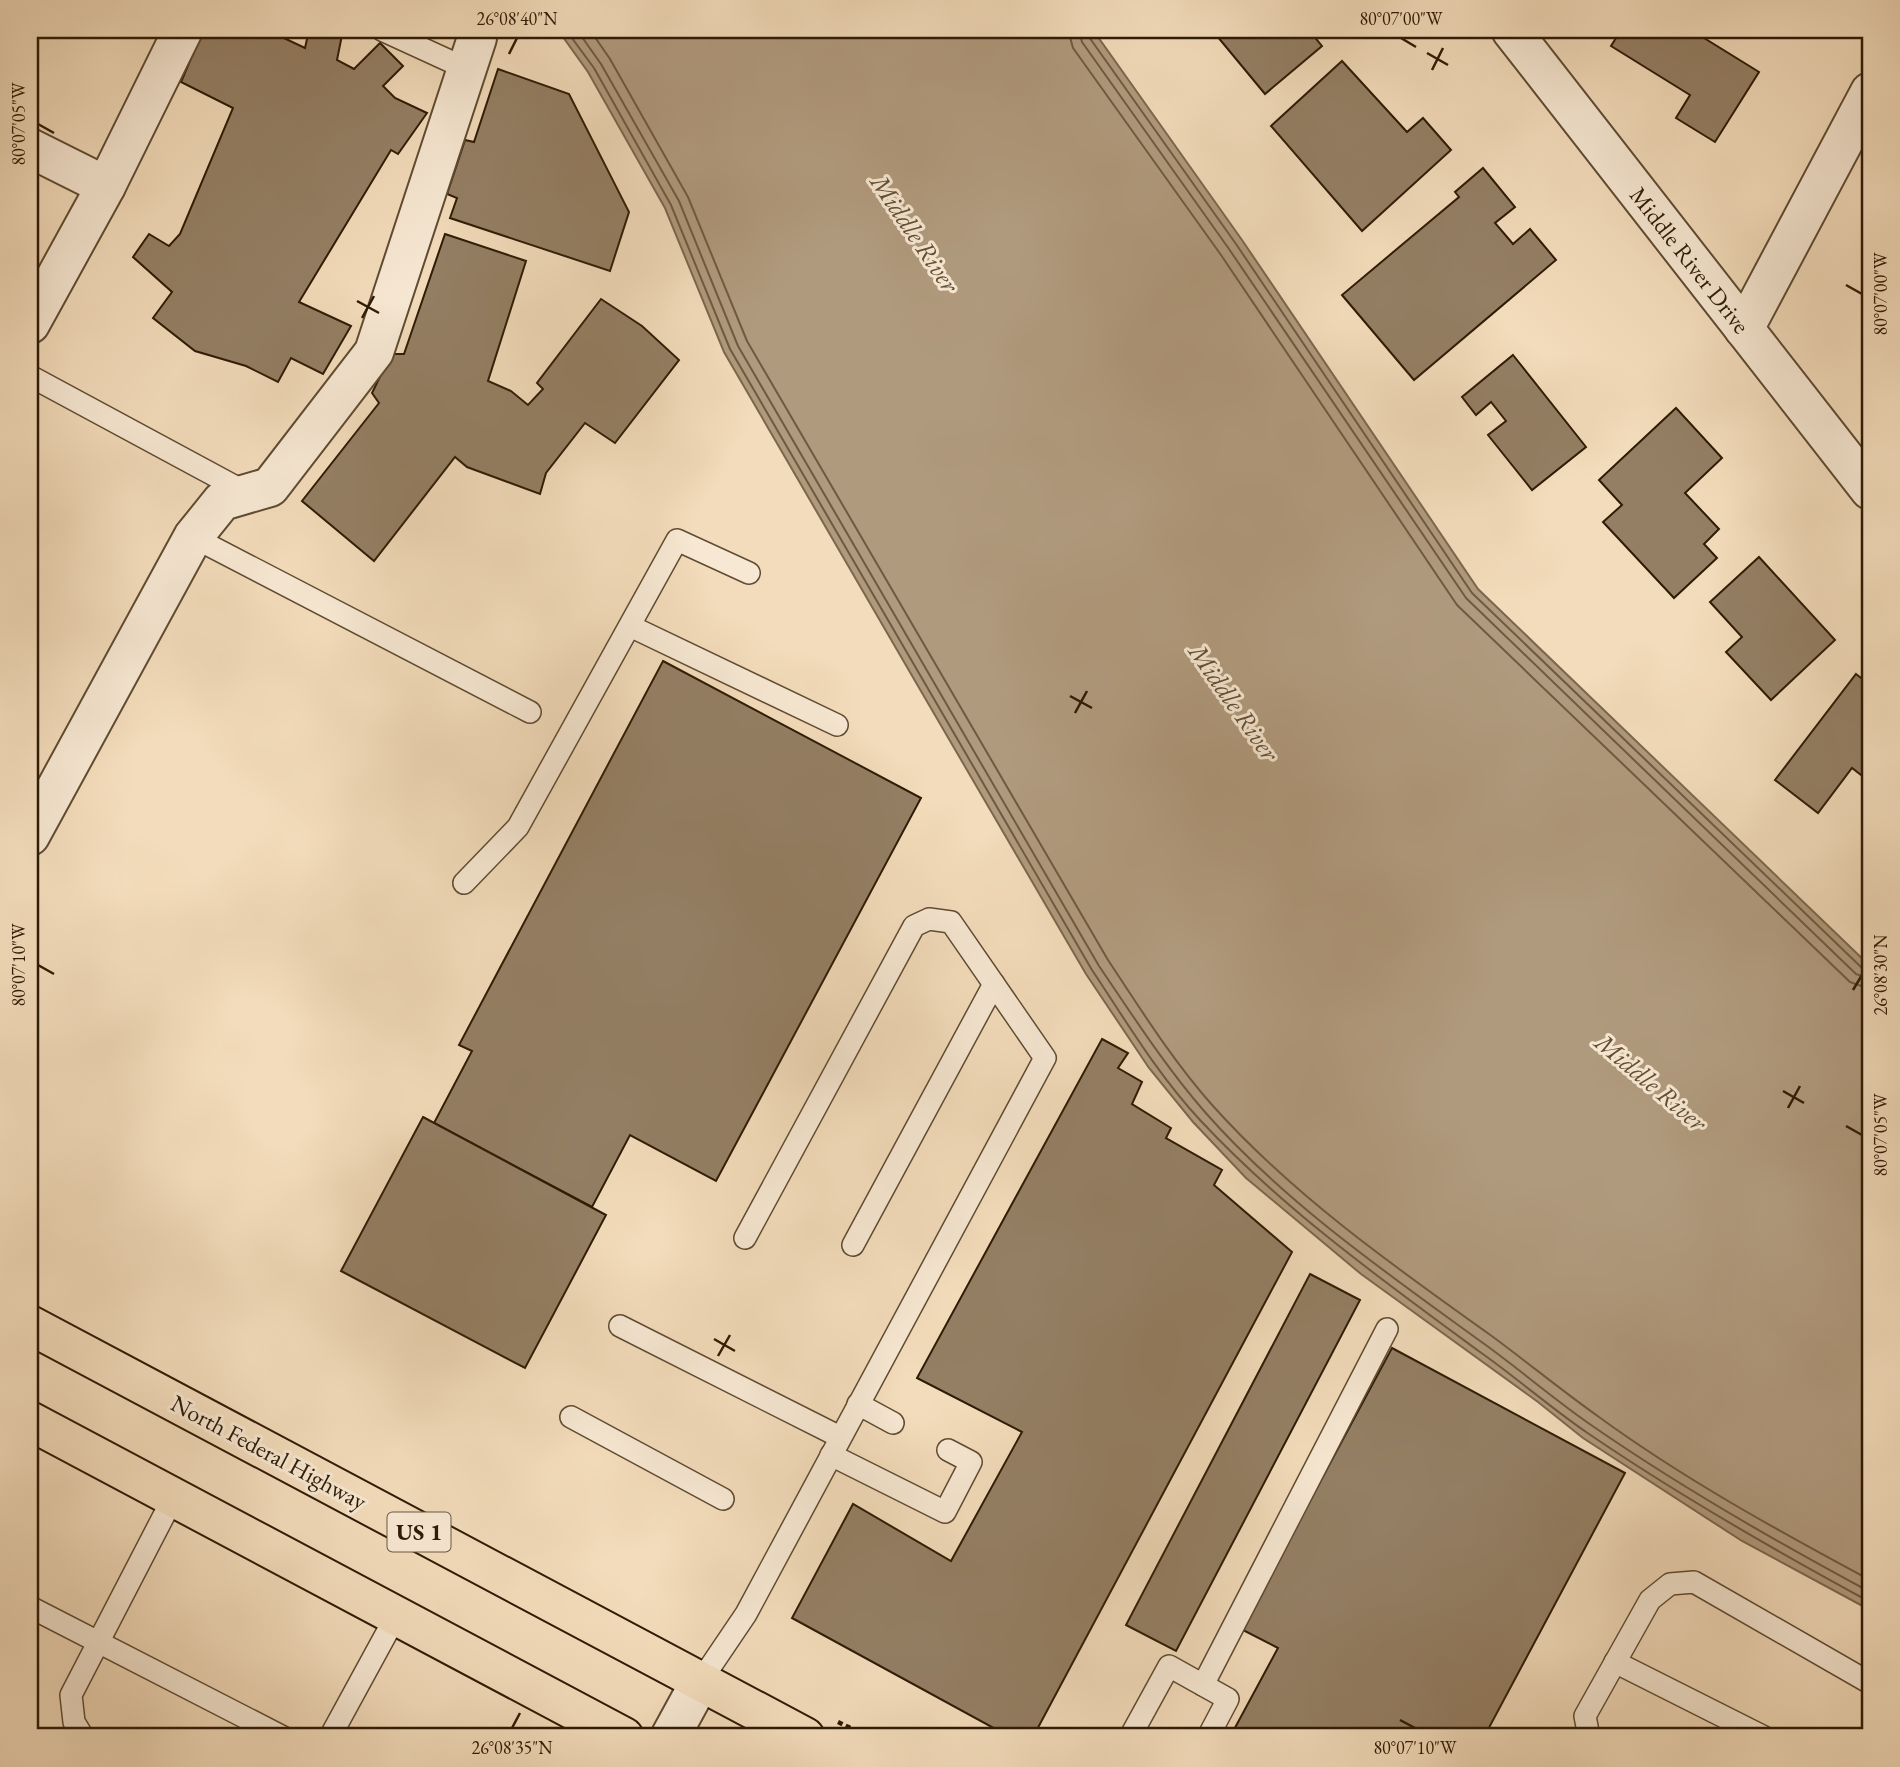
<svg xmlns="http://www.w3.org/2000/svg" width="1900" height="1767" viewBox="0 0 1900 1767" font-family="'EB Garamond',serif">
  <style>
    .water { fill: #b09a7d; stroke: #7c674d; stroke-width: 2 }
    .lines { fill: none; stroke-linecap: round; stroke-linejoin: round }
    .shore { stroke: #6f5a41; stroke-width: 2 }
    .building { fill: #947f64; stroke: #2e1b05; stroke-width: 2 }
    .service-casing { stroke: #5f4b32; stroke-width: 24 }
    .minor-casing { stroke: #5f4b32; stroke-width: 42 }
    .tertiary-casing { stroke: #5f4b32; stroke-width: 42 }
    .primary-casing { stroke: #2e1b05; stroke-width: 42 }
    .path { stroke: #2e1b05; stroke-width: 4.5; stroke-dasharray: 5 3.5; stroke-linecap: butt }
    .service { stroke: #f7e8d3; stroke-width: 21 }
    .minor { stroke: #f7e8d3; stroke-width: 38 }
    .tertiary { stroke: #f7e8d3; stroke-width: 38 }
    .primary { stroke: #f3dcbb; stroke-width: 38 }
    .ticks { fill: none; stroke: #2e1b05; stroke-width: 2.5 }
    .labels { text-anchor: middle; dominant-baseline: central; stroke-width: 6; stroke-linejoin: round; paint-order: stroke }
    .shield { fill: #f7e8d3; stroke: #6a5843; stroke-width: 2 }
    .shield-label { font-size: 23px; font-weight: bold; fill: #2e1b05 }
    .street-label { font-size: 24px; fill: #2e1b05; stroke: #f7e8d3 }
    .water-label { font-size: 26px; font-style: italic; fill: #624e35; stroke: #f7e8d3 }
    .neatline { fill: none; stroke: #2e1b05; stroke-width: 2.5 }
    .ticks-label { font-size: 18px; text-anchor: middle; fill: #2e1b05 }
  </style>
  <rect width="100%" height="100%" fill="#f3dcbb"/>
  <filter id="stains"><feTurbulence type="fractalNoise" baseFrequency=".00286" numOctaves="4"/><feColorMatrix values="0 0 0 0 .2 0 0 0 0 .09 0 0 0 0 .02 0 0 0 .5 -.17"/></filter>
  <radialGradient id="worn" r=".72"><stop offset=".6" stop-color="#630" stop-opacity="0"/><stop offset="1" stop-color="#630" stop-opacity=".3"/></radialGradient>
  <path class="water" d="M 558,30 L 1093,30 L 1242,240 L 1478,589 L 1870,966 L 1870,1610 L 1742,1541 L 1583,1438 L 1538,1402 L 1361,1274 L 1246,1178 L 1193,1122 L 1149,1068 L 1086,974 L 918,686 L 724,352 L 665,208 L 588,72 Z"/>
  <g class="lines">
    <g class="shore">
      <path d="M 566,30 L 594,68 L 671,205 L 730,349 L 1092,970 C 1126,1021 1158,1075 1200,1120 C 1283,1209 1382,1280 1480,1352 C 1517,1378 1552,1409 1589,1434 C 1680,1496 1774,1550 1870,1602"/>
      <path d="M 577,30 L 601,64 L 679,201 L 738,346 L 1099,966 C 1133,1016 1165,1066 1204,1111 C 1282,1200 1381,1269 1476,1338 C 1516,1366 1553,1399 1594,1427 C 1682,1488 1775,1541 1870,1592"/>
      <path d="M 590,30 L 610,59 L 688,197 L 747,341 L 1108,960 C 1141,1010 1173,1061 1213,1106 C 1293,1195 1392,1265 1489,1334 C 1526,1361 1562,1391 1599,1417 C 1684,1479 1777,1530 1870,1580"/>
      <path d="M 1068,30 L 1073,48 L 1221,255 L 1457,605 L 1850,982 L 1870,989"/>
      <path d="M 1079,30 L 1082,42 L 1229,249 L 1466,598 L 1856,974 L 1870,979"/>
      <path d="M 1088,30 L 1089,37 L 1236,244 L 1472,593 L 1862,968 L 1870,970"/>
    </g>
  </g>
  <g class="building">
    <path d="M 203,30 L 267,30 L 305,48 L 309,30 L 343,30 L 337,60 L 354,69 L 380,43 L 403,66 L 383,86 L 395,98 L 427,113 L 398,154 L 391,150 L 299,302 L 351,326 L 323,374 L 291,358 L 278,382 L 246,366 L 195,351 L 153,318 L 172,292 L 133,257 L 149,234 L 169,246 L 180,234 L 233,108 L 181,82 Z"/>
    <path d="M 1212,30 L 1309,30 L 1322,46 L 1265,94 Z"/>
    <path d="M 1621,30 L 1691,30 L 1759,72 L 1715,142 L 1676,118 L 1690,95 L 1611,46 Z"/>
    <path d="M 1342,61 L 1407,132 L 1423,118 L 1451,150 L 1362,231 L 1271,126 Z"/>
    <path d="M 498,69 L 569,94 L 629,212 L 610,271 L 450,218 L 457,198 L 447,194 L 465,140 L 474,142 Z"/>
    <path d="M 1483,168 L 1515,207 L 1495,223 L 1513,244 L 1530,229 L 1556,260 L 1414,380 L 1342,295 L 1459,197 L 1455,192 Z"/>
    <path d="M 445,234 L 526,261 L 488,381 L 511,391 L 528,405 L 543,389 L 537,383 L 601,299 L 642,326 L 679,360 L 615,443 L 585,423 L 546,473 L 540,494 L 467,467 L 455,457 L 374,561 L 302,501 L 379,403 L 372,393 L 391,354 L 404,354 Z"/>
    <path d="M 1513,355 L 1586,447 L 1532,490 L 1488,435 L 1506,421 L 1491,402 L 1476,415 L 1462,397 Z"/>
    <path d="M 1676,408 L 1722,458 L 1685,493 L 1719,529 L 1704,544 L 1717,558 L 1674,598 L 1603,522 L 1622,505 L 1599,480 Z"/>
    <path d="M 1759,557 L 1835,640 L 1771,700 L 1726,652 L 1742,637 L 1710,602 Z"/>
    <path d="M 663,661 L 921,798 L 716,1181 L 630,1135 L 592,1207 L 434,1123 L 472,1051 L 459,1045 Z"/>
    <path d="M 1856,674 L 1870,685 L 1870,782 L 1852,768 L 1818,813 L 1775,780 Z"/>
    <path d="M 1102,1039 L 1128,1053 L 1118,1068 L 1142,1082 L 1132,1104 L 1171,1128 L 1166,1138 L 1222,1170 L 1214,1185 L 1292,1252 L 1033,1737 L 1010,1737 L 792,1618 L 853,1504 L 951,1561 L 1022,1432 L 917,1378 Z"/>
    <path d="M 423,1117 L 606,1215 L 525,1368 L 341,1271 Z"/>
    <path d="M 1310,1274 L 1360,1300 L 1176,1651 L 1126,1625 Z"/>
    <path d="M 1392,1348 L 1625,1473 L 1484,1737 L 1230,1737 L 1278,1648 L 1241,1629 Z"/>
  </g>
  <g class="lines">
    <defs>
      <g id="service">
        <path d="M 382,30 L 467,69"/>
        <path d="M 30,376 L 247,493"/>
        <path d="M 193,537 L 530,712"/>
        <path d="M 630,626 L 837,725"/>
        <path d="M 464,883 L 518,827 L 677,540 L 749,573"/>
        <path d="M 853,1245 L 994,984"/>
        <path d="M 620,1326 L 840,1437"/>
        <path d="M 858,1404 L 893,1423"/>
        <path d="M 571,1417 L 723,1499"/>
        <path d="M 831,1455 L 945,1512 L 971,1462 L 948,1450"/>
        <path d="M 30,1607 L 283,1737"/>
        <path d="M 1615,1662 L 1764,1737"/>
        <path d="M 700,1682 L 746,1614 L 1045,1058 L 951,922 L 929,919 L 914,926 L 745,1238"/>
        <path d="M 1203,1685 L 1387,1329"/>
        <path d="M 83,1737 L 74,1722 L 71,1695 L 173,1498"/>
        <path d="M 330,1737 L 396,1616"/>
        <path d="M 1130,1737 L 1169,1666 L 1228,1699 L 1208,1737"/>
        <path d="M 1589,1737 L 1585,1716 L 1650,1600 L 1670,1584 L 1694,1582 L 1870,1683"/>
      </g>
      <g id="minor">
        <path d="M 1511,30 L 1870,490"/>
        <path d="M 30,148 L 106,186"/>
        <path d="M 30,324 L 106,186 L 183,30"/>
        <path d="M 1744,329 L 1870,92"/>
        <path d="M 30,836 L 193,537 L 222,501 L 270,487 L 374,352 L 477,38 L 476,30"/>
      </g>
      <path id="tertiary" d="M 670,1737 L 700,1682"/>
      <g id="primary">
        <path d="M 30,1325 L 805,1737"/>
        <path d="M 30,1421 L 624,1737"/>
      </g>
    </defs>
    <use href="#service" class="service-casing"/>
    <use href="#minor" class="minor-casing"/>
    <use href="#tertiary" class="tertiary-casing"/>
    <use href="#primary" class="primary-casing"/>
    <path class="path" d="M 838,1722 L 869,1737"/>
    <use href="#service" class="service"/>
    <use href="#minor" class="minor"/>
    <use href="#tertiary" class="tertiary"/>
    <use href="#primary" class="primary"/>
  </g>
  <path class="ticks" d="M 1401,38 L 1416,47M 1427,53 L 1448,65M 509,54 L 517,38M 1432,70 L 1443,48M 38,124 L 54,133M 1846,285 L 1862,294M 357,301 L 379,313M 362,318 L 374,296M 1070,696 L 1092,708M 1075,713 L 1087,691M 38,965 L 54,974M 1853,990 L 1862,975M 1783,1091 L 1804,1103M 1788,1108 L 1800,1086M 1846,1126 L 1862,1135M 714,1339 L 735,1351M 718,1356 L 730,1335M 1400,1720 L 1415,1728M 512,1728 L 520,1713"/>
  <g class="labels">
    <rect class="shield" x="387.5" y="1512.5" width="63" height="39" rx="5"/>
    <g class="shield-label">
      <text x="419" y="1532">US 1</text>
    </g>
    <g class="street-label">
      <text transform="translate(1690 260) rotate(52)">Middle River Drive</text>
      <text transform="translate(269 1452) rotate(28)">North Federal Highway</text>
    </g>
    <g class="water-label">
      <text transform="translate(915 233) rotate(56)">Middle River</text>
      <text transform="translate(1234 702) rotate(55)">Middle River</text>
      <text transform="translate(1651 1082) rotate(40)">Middle River</text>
    </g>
  </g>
  <rect width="1900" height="1767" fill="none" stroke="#f3dcbb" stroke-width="77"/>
  <rect x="38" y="38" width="1824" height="1690" class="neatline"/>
  <g class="ticks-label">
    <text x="517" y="25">26°08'40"N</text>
    <text x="1401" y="25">80°07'00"W</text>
    <text transform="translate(19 124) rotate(-90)" y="6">80°07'05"W</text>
    <text transform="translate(1881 294) rotate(-90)" y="6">80°07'00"W</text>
    <text transform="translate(19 965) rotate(-90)" y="6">80°07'10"W</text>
    <text transform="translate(1881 975) rotate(-90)" y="6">26°08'30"N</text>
    <text transform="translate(1881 1135) rotate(-90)" y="6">80°07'05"W</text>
    <text x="512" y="1754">26°08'35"N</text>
    <text x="1415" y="1754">80°07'10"W</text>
  </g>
  <rect width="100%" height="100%" filter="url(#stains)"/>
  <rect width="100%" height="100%" fill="url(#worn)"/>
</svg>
